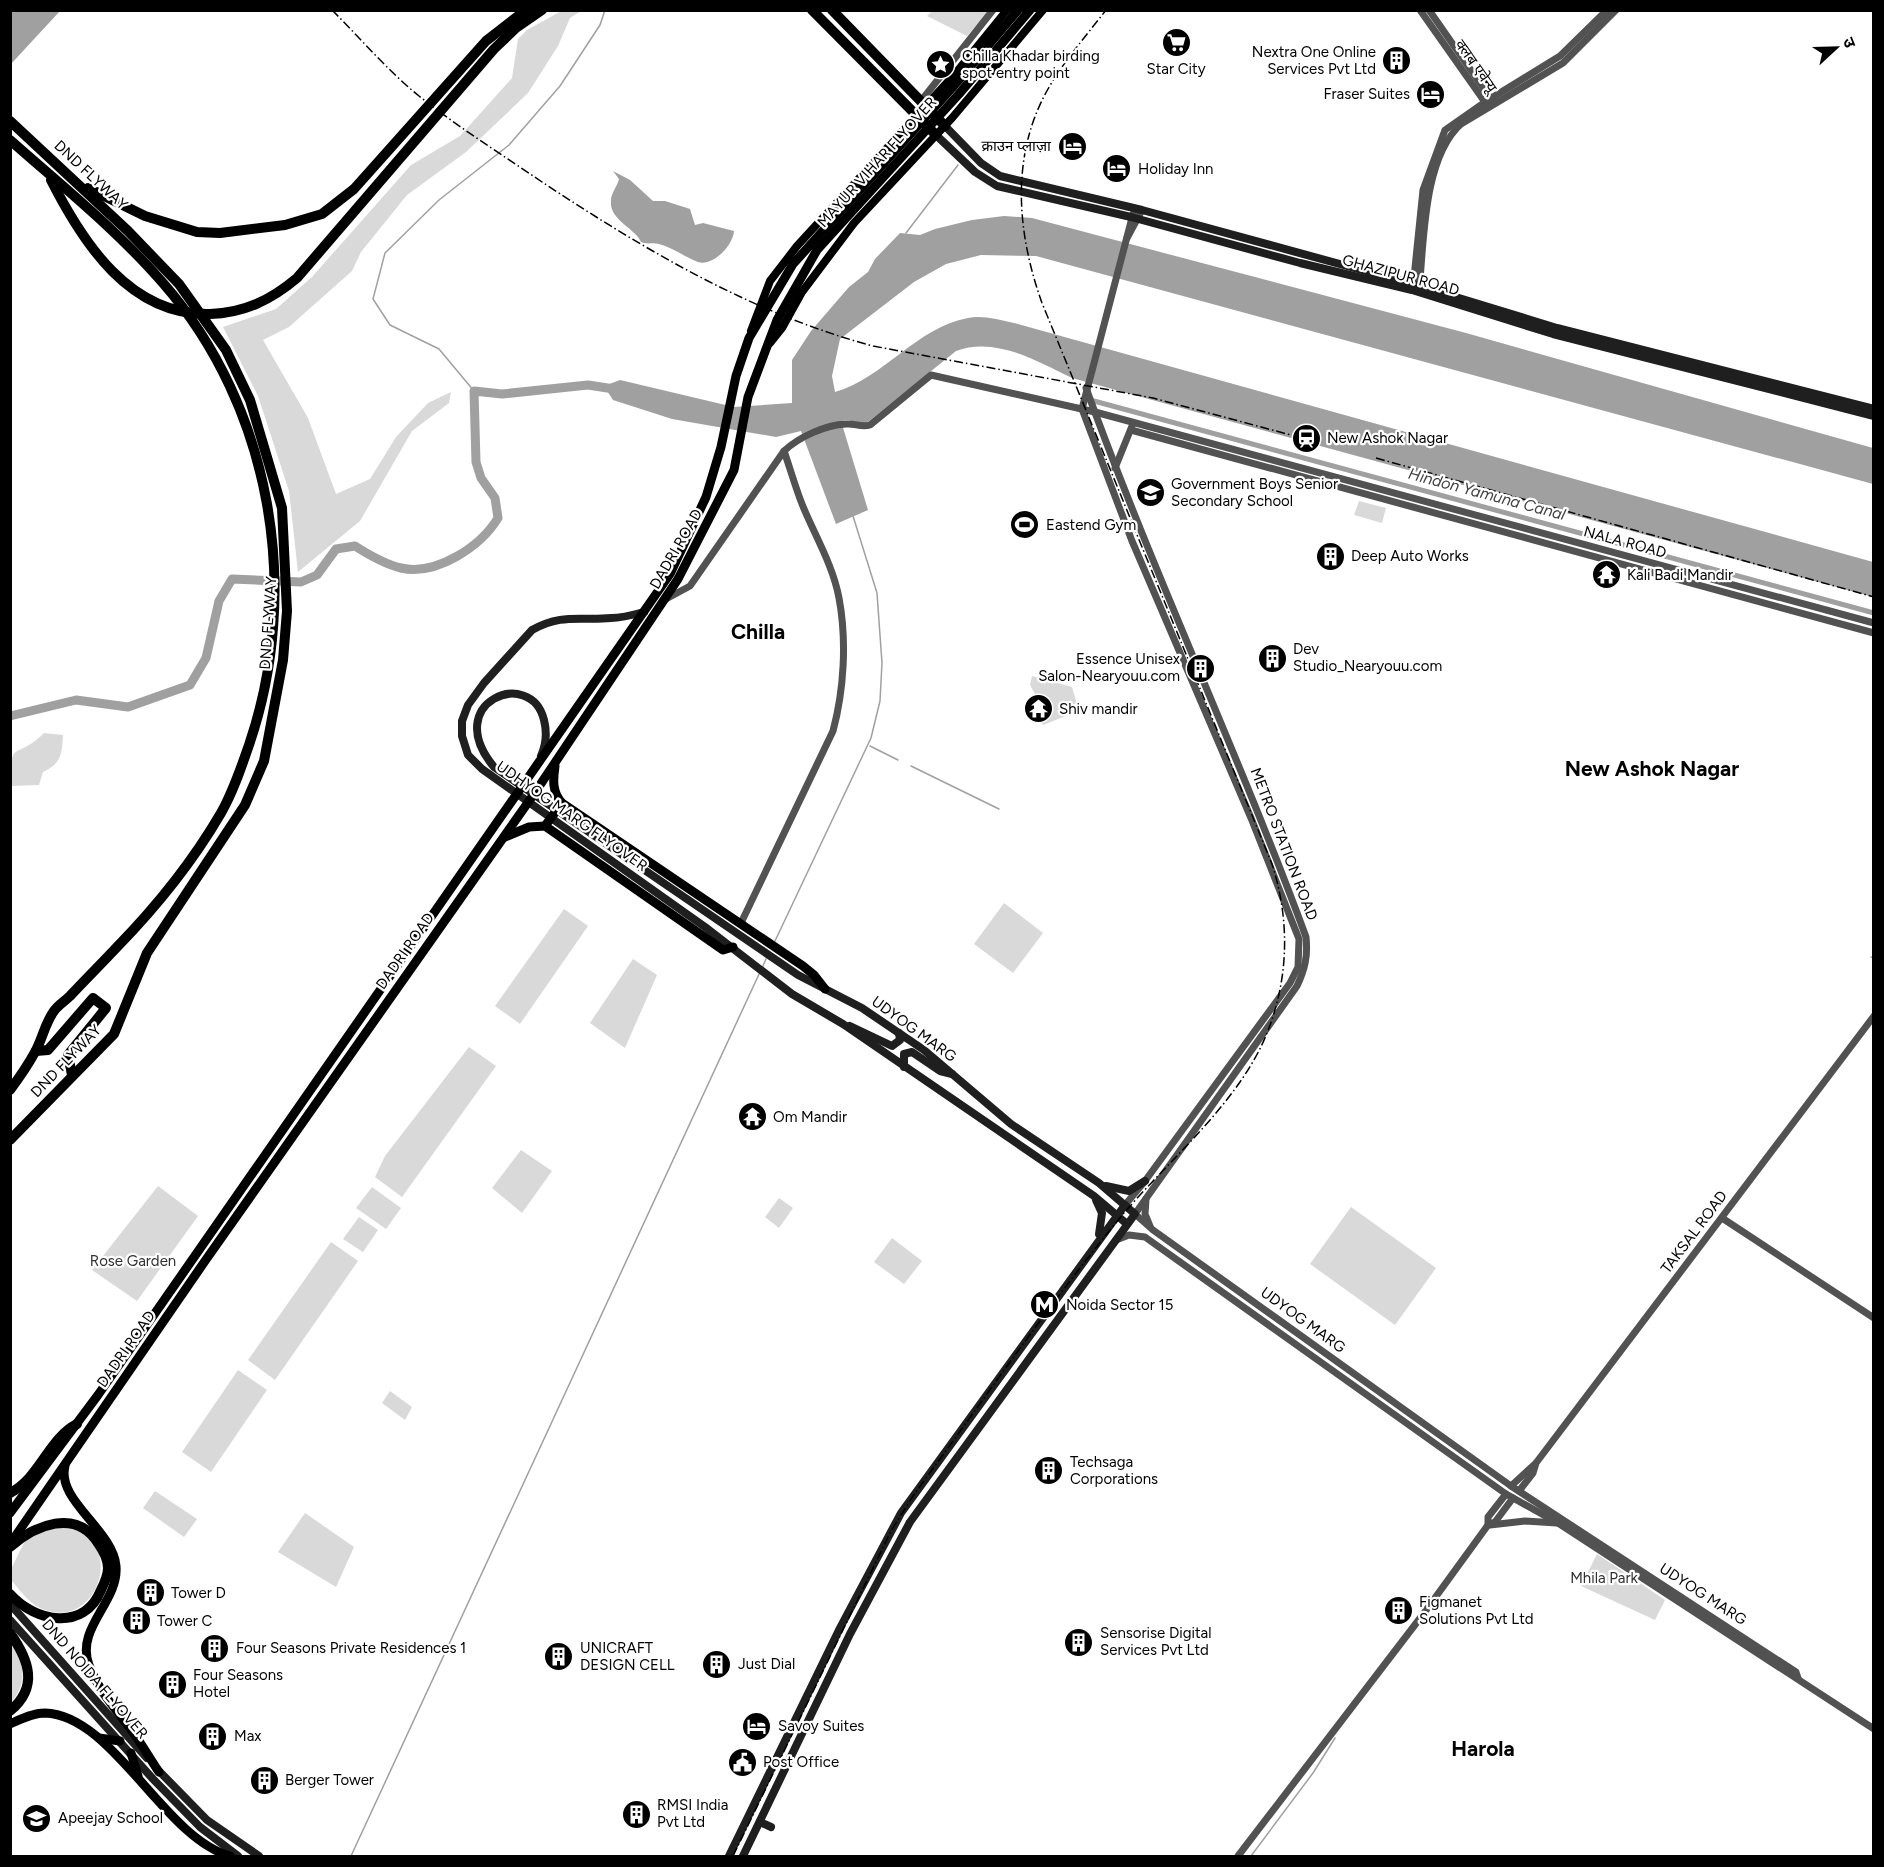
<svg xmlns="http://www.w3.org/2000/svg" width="1884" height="1867" viewBox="0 0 1884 1867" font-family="Figtree,'Noto Sans Devanagari',sans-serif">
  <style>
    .green { fill: #d9d9d9 }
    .water { fill: #a0a0a0 }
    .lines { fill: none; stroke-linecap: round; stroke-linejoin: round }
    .stream { stroke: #a0a0a0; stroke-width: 1.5 }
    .canal { stroke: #a0a0a0; stroke-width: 5 }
    .river { stroke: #a0a0a0; stroke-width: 9 }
    .tertiary { stroke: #525252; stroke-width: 7 }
    .secondary { stroke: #1f1f1f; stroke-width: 8 }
    .primary { stroke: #000; stroke-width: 8 }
    .trunk { stroke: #000; stroke-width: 9 }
    .motorway { stroke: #000; stroke-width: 10 }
    .rail { stroke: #000; stroke-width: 1.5; stroke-dasharray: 9 3 1.5 3; stroke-linecap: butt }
    .labels { text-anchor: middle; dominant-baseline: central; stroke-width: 4.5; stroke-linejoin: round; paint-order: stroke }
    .poi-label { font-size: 15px; fill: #000; stroke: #fff; text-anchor: start }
    .street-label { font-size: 15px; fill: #000; stroke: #fff }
    .park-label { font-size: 15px; fill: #303030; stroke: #fff }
    .water-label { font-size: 16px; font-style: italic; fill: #414141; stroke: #fff }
    .district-label { font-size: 21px; font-weight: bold; fill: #000; stroke: #fff }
  </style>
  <rect width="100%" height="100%" fill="#fff"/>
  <g class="green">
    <path d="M 563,10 L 581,11 L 570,18 L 558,46 L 528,93 L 466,152 L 407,195 L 361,252 L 352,271 L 289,327 L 263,340 L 308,418 L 336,494 L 370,479 L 396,437 L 428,403 L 451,392 L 449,403 L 412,431 L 360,521 L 298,572 L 289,491 L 258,396 L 223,327 L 276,309 L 312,277 L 411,165 L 460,136 L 512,78 L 518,39 L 527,30 Z"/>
    <path d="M 932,11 L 989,11 L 967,36 L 927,16 Z"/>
    <path d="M 1359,501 L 1386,508 L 1382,523 L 1354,515 Z"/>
    <path d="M 1032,676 L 1072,687 L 1078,708 L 1076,712 L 1043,725 L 1038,716 L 1046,713 L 1030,685 Z"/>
    <path d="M 44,733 L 63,735 C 62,754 61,764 43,772 L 39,785 L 11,786 C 10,736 15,762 44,733 Z"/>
    <path d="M 1004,903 L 1043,933 L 1013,973 L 974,944 Z"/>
    <path d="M 564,909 L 588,926 L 520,1024 L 495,1006 Z"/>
    <path d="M 633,959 L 657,975 L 625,1048 L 590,1023 Z"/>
    <path d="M 469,1047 L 496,1066 L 402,1197 L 375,1177 L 385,1156 Z"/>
    <path d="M 521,1150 L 552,1171 L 522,1213 L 492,1188 Z"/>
    <path d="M 158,1186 L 198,1216 L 137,1301 L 92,1270 Z"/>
    <path d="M 372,1187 L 401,1208 L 386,1229 L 356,1208 Z"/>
    <path d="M 779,1198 L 793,1208 L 779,1228 L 765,1217 Z"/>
    <path d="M 1351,1207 L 1436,1268 L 1395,1325 L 1310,1264 Z"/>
    <path d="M 359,1217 L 378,1230 L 363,1252 L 343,1239 Z"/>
    <path d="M 892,1238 L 922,1261 L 904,1284 L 874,1262 Z"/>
    <path d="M 331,1242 L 358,1261 L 275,1380 L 248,1360 Z"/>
    <path d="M 238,1370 L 267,1390 L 211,1472 L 182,1452 Z"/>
    <path d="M 390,1391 L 412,1407 L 405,1420 L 382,1403 Z"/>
    <path d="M 155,1491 L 197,1519 L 184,1537 L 143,1508 Z"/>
    <path d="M 305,1513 L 354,1547 L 336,1587 L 278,1552 Z"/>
    <path d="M 50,1527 C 57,1527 67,1526 73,1529 C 127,1546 95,1634 40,1608 C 28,1602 20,1590 11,1580 L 11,1569 L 25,1541 Z"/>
    <path d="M 1597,1554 L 1665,1600 L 1655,1620 L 1581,1586 Z"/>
    <path d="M 10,1643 C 25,1662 28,1684 11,1702 Z"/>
  </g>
  <g class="water">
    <path d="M 11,10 L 60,11 L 11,64 L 10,11 Z"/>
    <path d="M 613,171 L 630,180 L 653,201 L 665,201 L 690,209 L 695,225 L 703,223 L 734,231 C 733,246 712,267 698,262 C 685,257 673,248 659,244 C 652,242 648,245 641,242 C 635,228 609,220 611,201 C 611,193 617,187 619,179 Z"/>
    <path d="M 1004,216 L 1032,218 L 1466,333 L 1873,448 L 1873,484 L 1036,256 L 981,255 L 946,264 L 914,282 L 840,339 L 832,376 L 835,392 C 884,378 917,327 968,318 C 983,315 999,320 1014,323 L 1873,562 L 1873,597 L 1072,378 C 1037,361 995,336 956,351 L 864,425 L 848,420 L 841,421 L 868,510 L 836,524 L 801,431 L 776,437 L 672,419 L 613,400 L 604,386 L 620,380 L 734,407 L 792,403 L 792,360 L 811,331 L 849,287 L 868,272 L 875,259 L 900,233 L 920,235 L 935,229 L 972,220 Z"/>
  </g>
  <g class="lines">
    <g class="stream">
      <path d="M 906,233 L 958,165"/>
      <path d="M 474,391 L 439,349 L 390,325 L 373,299 L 385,253 L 439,200 L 509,145 L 560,86 L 600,25 L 605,10"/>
      <path d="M 870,746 L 898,760"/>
      <path d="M 911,766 L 999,809"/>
      <path d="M 775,941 L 871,738 L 880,701 L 882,663 L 877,593 L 853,516"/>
      <path d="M 1871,957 L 1874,959"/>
      <path d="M 762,968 L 766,959"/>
      <path d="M 351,1856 L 760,972"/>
      <path d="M 1251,1856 L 1313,1773 L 1335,1738"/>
    </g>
    <path class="canal" d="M 1094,401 L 1874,613"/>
    <path class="river" d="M 10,716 L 76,700 L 128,707 L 190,685 L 206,658 L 219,601 L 232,579 L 301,582 L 317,575 L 336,549 L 355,546 C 369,555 384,564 401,568 C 437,576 481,546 498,518 L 495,498 L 481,478 L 476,462 L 474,391 L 502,394 L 588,385 L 614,389"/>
    <g class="tertiary">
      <path d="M 1420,10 L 1487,105"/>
      <path d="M 1429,10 L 1493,102"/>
      <path d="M 921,101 L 993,10"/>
      <path d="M 1127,238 L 1142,210"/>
      <path d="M 1413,287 L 1423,190 L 1445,130 L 1485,102 L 1560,56 L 1607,10"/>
      <path d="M 1419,291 C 1424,242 1423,158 1461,124 L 1563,63 L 1616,10"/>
      <path d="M 1086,388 C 1153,573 1238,752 1306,937 C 1308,956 1305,969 1297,986 L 1135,1214 L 1153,1230 L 1511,1486 L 1796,1672 L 1798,1678"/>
      <path d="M 1131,430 L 1874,633"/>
      <path d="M 1115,468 L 1132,426"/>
      <path d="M 666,599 L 690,586 L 784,451 C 799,437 825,425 846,424 C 855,423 861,428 870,425 L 931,375 L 1095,412 L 1874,623"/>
      <path d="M 741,923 L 833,731 C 844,690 847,641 839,598 C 833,565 814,534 802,504 C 795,486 790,468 784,451"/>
      <path d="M 1146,1199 L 1145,1214 L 1150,1226"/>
      <path d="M 1125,1205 L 1145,1181 L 1290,983 L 1298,967 L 1299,939 L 1251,818 L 1132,541 L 1082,409 L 1133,214"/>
      <path d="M 1722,1218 L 1874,1318"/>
      <path d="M 1116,1240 L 1129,1235 L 1145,1237 L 1506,1494 L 1558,1523 L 1874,1729"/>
      <path d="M 1511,1486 L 1535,1464"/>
      <path d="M 1519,1491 L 1533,1473 L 1536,1463 L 1874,1016"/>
      <path d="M 1488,1525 L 1488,1517 L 1506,1494"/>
      <path d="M 1490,1525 L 1525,1521 L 1557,1523"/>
      <path d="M 1238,1856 L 1424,1613 L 1488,1525 L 1495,1522 L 1513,1498"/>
    </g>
    <g class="secondary">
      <path d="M 945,126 L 981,163 L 1000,176 L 1142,210 L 1413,284 L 1557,328 L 1874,409"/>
      <path d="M 936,135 L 975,172 L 997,186 L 1131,217 L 1300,263 L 1412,290 L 1553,334 L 1874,416"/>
      <path d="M 644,612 C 633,615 622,618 611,618 C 580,621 562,613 532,630 L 484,683 L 468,705 L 462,721 L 462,736 L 468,755 L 482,769 L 705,927 L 792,994 L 843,1024 L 1094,1196 L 1127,1224"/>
      <path d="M 541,756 C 546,745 547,732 544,720 C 531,666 440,702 494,767 L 798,975 L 862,1008 L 924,1050 L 1011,1124 L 1099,1183 L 1135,1214 L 910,1522 L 850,1634 L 743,1856"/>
      <path d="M 850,1026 L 892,1046 L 900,1040 L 899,1033"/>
      <path d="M 904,1067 L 904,1054 L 912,1052 L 940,1071 L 952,1074"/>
      <path d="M 1106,1186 L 1129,1191 L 1145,1181"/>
      <path d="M 1096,1200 L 1102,1213 L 1099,1234"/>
      <path d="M 10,1604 L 147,1758"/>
      <path d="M 10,1620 L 153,1779 L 200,1827 L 238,1856"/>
      <path d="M 157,1769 L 207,1820 L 259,1856"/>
      <path d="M 760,1822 L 771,1827"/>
      <path d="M 729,1856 L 840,1628 L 901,1513 L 1125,1205"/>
    </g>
    <g class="primary">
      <path d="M 751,331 L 770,281 L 797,246 L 955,74 L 1007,10"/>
      <path d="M 770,343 L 782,328 L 802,292 L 854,223 L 952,118 L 1043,10"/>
    </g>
    <g class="trunk">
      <path d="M 555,766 C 553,780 552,792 562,803 L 803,966 L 814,975 L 825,989"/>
      <path d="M 545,826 L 562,803"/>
      <path d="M 505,837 L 529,827 L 545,826 L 723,950 L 733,947"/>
      <path d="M 65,1466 C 56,1500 113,1530 116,1566 C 119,1602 75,1628 89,1665 C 97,1688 114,1707 129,1727 C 140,1741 149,1757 159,1772"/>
      <path d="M 10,1513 L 98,1395 L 670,574 L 706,497 L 721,447 L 736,376 L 749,338 L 793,264 L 952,88 L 1018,10"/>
      <path d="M 10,1544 L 205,1261 L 534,794 L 678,579 L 734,470 L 748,397 L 777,320 L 817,250 L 959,94 L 1030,10"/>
      <path d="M 10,1724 C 21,1719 33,1713 45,1713 C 113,1715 164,1838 230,1856"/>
      <path d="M 99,1738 L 120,1741"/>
      <path d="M 131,1753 L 138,1776"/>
    </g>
    <g class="motorway">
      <path d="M 812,10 L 936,135"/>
      <path d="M 832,10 L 945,126"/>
      <path d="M 10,121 L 128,231 L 179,284 L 226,350 L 250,400 L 282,508 L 287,611 L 283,660 L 264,761 L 245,805 L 147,953 L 114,1034 L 10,1140"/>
      <path d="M 10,140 C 62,186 118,231 163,283 C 272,408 302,590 249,745 C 241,768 233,792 221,813 C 193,861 156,907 117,947 C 102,963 86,979 70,996 C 65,1001 58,1005 54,1011 C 45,1023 42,1040 35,1052 C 28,1065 19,1078 10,1090"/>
      <path d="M 51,180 C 83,243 130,316 210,314 C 244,313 271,300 297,278 L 494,49 L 516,28 L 542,10"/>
      <path d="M 88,188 L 145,216 L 197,232 L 220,233 L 285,225 L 322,214 L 354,189 L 486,41 L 526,10"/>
      <path d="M 36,1051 L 48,1050 L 93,998 L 106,1008 L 68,1055 L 72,1075"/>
      <path d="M 10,1493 C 40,1478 48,1439 77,1424"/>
      <path d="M 10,1547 C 35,1525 76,1508 98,1543 C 103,1550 108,1559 108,1568 C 108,1576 104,1584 101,1590 C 84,1632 35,1622 10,1594"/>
      <path d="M 10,1633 C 29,1660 39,1687 10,1711"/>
    </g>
    <g class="rail">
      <path d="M 332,10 C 361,39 388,71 419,96 C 458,127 501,154 542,182 C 645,250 753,314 873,346 L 1153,398 L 1302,438"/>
      <path d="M 1376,458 L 1874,597"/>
      <path d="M 733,1856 L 891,1531 L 915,1493 C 984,1400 1050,1302 1124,1213 C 1172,1157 1240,1101 1267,1033 C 1289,978 1290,920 1272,864 L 1042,303 C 1017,233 1010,156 1048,89 C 1064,61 1086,36 1106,10"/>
    </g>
  </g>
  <defs>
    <symbol id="supermarket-disc" viewBox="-11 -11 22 22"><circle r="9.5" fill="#000" stroke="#fff"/><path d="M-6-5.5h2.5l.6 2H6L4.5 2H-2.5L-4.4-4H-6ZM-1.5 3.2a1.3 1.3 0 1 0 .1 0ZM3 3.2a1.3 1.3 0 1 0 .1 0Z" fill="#fff"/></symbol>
    <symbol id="building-disc" viewBox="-11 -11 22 22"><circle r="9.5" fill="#000" stroke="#fff"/><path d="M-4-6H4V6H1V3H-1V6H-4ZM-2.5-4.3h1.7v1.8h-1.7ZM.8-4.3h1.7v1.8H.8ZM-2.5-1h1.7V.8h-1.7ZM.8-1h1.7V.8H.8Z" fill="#fff"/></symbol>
    <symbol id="sight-disc" viewBox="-11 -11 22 22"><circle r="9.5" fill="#000" stroke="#fff"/><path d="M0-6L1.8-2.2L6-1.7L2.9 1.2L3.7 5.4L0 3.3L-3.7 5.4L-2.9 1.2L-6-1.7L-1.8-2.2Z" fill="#fff"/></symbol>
    <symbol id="hotel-disc" viewBox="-11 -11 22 22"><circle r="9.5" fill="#000" stroke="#fff"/><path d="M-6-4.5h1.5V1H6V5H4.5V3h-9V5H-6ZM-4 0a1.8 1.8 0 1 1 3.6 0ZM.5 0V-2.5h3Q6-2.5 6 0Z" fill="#fff"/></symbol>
    <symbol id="station-disc" viewBox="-11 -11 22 22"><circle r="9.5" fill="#000" stroke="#fff"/><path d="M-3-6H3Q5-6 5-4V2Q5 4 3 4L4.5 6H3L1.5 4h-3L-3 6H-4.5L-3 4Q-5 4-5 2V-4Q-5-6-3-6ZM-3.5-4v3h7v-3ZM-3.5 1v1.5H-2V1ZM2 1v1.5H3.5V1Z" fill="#fff"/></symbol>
    <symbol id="school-disc" viewBox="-11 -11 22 22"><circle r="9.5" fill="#000" stroke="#fff"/><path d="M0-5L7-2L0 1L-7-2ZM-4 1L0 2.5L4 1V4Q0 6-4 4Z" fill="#fff"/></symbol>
    <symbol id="stadium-disc" viewBox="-11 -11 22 22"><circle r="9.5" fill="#000" stroke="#fff"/><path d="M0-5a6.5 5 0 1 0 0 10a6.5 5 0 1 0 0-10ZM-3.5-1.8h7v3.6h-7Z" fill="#fff"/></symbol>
    <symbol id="temple-disc" viewBox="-11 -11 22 22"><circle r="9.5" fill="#000" stroke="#fff"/><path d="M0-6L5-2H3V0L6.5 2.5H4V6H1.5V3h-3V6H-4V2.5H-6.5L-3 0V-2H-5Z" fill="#fff"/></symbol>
    <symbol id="metro-disc" viewBox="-11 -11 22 22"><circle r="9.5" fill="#000" stroke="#fff"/><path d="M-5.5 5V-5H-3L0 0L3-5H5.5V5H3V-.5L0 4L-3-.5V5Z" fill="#fff"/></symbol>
    <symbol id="civic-disc" viewBox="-11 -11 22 22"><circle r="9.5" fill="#000" stroke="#fff"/><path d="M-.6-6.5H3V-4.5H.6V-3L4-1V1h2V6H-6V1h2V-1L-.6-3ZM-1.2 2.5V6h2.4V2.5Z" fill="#fff"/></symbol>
  </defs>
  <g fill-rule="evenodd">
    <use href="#supermarket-disc" x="1160" y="26" width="33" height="33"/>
    <use href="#building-disc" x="1380" y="44" width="33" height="33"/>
    <use href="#sight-disc" x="924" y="48" width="33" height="33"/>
    <use href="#hotel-disc" x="1414" y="78" width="33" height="33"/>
    <use href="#hotel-disc" x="1056" y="130" width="33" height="33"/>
    <use href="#hotel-disc" x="1100" y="152" width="33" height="33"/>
    <use href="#station-disc" x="1290" y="422" width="33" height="33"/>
    <use href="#school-disc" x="1134" y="476" width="33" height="33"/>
    <use href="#stadium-disc" x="1008" y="508" width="33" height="33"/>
    <use href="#building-disc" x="1314" y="540" width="33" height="33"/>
    <use href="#temple-disc" x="1590" y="558" width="33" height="33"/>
    <use href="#building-disc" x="1256" y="642" width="33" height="33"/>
    <use href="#building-disc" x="1184" y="652" width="33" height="33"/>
    <use href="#temple-disc" x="1022" y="692" width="33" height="33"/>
    <use href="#temple-disc" x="736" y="1100" width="33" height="33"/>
    <use href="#metro-disc" x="1028" y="1288" width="33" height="33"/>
    <use href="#building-disc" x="1032" y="1454" width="33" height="33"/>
    <use href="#building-disc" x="134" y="1576" width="33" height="33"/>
    <use href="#building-disc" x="1382" y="1594" width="33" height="33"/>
    <use href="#building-disc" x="120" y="1604" width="33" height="33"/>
    <use href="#building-disc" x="1062" y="1626" width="33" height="33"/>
    <use href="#building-disc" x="198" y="1632" width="33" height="33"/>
    <use href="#building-disc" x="542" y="1640" width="33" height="33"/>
    <use href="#building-disc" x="700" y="1648" width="33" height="33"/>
    <use href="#building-disc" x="156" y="1668" width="33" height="33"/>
    <use href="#hotel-disc" x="740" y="1710" width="33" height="33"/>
    <use href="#building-disc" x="196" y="1720" width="33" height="33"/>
    <use href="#civic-disc" x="726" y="1746" width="33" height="33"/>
    <use href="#building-disc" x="248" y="1764" width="33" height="33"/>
    <use href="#building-disc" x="620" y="1798" width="33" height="33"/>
    <use href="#school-disc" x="20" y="1802" width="33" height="33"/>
  </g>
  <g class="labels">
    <g class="poi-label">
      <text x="1376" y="52" text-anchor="end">Nextra One Online<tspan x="1376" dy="17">Services Pvt Ltd</tspan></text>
      <text x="962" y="56">Chilla Khadar birding<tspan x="962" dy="17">spot entry point</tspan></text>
      <text x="1176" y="69" text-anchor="middle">Star City</text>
      <text x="1410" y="94" text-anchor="end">Fraser Suites</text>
      <text x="1051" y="146" text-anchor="end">क्राउन प्लाज़ा</text>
      <text x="1138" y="169">Holiday Inn</text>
      <text x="1327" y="438">New Ashok Nagar</text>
      <text x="1171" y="484">Government Boys Senior<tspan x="1171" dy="17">Secondary School</tspan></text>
      <text x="1046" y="525">Eastend Gym</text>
      <text x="1351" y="556">Deep Auto Works</text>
      <text x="1627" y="575">Kali Badi Mandir</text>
      <text x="1293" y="649">Dev<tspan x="1293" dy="17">Studio_Nearyouu.com</tspan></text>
      <text x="1180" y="659" text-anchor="end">Essence Unisex<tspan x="1180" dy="17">Salon-Nearyouu.com</tspan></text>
      <text x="1059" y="709">Shiv mandir</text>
      <text x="773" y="1117">Om Mandir</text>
      <text x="1066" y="1305">Noida Sector 15</text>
      <text x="1070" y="1462">Techsaga<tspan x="1070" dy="17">Corporations</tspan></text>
      <text x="171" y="1593">Tower D</text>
      <text x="1419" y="1602">Figmanet<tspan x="1419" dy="17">Solutions Pvt Ltd</tspan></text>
      <text x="157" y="1621">Tower C</text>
      <text x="1100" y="1633">Sensorise Digital<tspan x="1100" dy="17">Services Pvt Ltd</tspan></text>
      <text x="236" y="1648">Four Seasons Private Residences 1</text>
      <text x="580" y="1648">UNICRAFT<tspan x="580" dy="17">DESIGN CELL</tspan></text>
      <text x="738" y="1664">Just Dial</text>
      <text x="193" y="1675">Four Seasons<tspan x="193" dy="17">Hotel</tspan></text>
      <text x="778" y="1726">Savoy Suites</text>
      <text x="234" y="1736">Max</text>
      <text x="763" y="1762">Post Office</text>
      <text x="285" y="1780">Berger Tower</text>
      <text x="657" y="1805">RMSI India<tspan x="657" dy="17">Pvt Ltd</tspan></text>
      <text x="58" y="1818">Apeejay School</text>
    </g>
    <g class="street-label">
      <text transform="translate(1476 66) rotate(55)">क्लब एवेन्यू</text>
      <text transform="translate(877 162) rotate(-48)">MAYUR VIHAR FLYOVER</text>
      <text transform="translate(91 175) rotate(43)">DND FLYWAY</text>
      <text transform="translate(1401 275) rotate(15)">GHAZIPUR ROAD</text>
      <text transform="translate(1625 542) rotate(15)">NALA ROAD</text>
      <text transform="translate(676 549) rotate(-60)">DADRI ROAD</text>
      <text transform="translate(268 623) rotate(-86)">DND FLYWAY</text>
      <text transform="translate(572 816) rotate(35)">UDHYOG MARG FLYOVER</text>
      <text transform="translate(1284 844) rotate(69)">METRO STATION ROAD</text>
      <text transform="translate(405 951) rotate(-55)">DADRI ROAD</text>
      <text transform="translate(914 1029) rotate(36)">UDYOG MARG</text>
      <text transform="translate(66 1061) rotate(-46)">DND FLYWAY</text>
      <text transform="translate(1694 1232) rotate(-53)">TAKSAL ROAD</text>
      <text transform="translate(1303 1320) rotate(36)">UDYOG MARG</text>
      <text transform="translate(126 1349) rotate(-55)">DADRI ROAD</text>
      <text transform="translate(1703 1594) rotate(33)">UDYOG MARG</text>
      <text transform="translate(95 1679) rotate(49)">DND NOIDA FLYOVER</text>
    </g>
    <g class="park-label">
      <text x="133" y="1261">Rose Garden</text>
      <text x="1604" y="1578">Mhila Park</text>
    </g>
    <g class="water-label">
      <text transform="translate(1487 494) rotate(15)">Hindon Yamuna Canal</text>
    </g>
    <g class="district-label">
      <text x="758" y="631">Chilla</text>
      <text x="1652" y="768">New Ashok Nagar</text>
      <text x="1483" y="1748">Harola</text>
    </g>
  </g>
  <rect width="1884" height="1867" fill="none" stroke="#000000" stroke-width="24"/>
  <g transform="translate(1836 48) rotate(68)" stroke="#ffffff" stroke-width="4.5" paint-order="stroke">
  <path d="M0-4.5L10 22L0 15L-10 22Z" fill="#000000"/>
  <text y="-9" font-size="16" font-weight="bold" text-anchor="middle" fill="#000000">उ</text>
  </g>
</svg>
